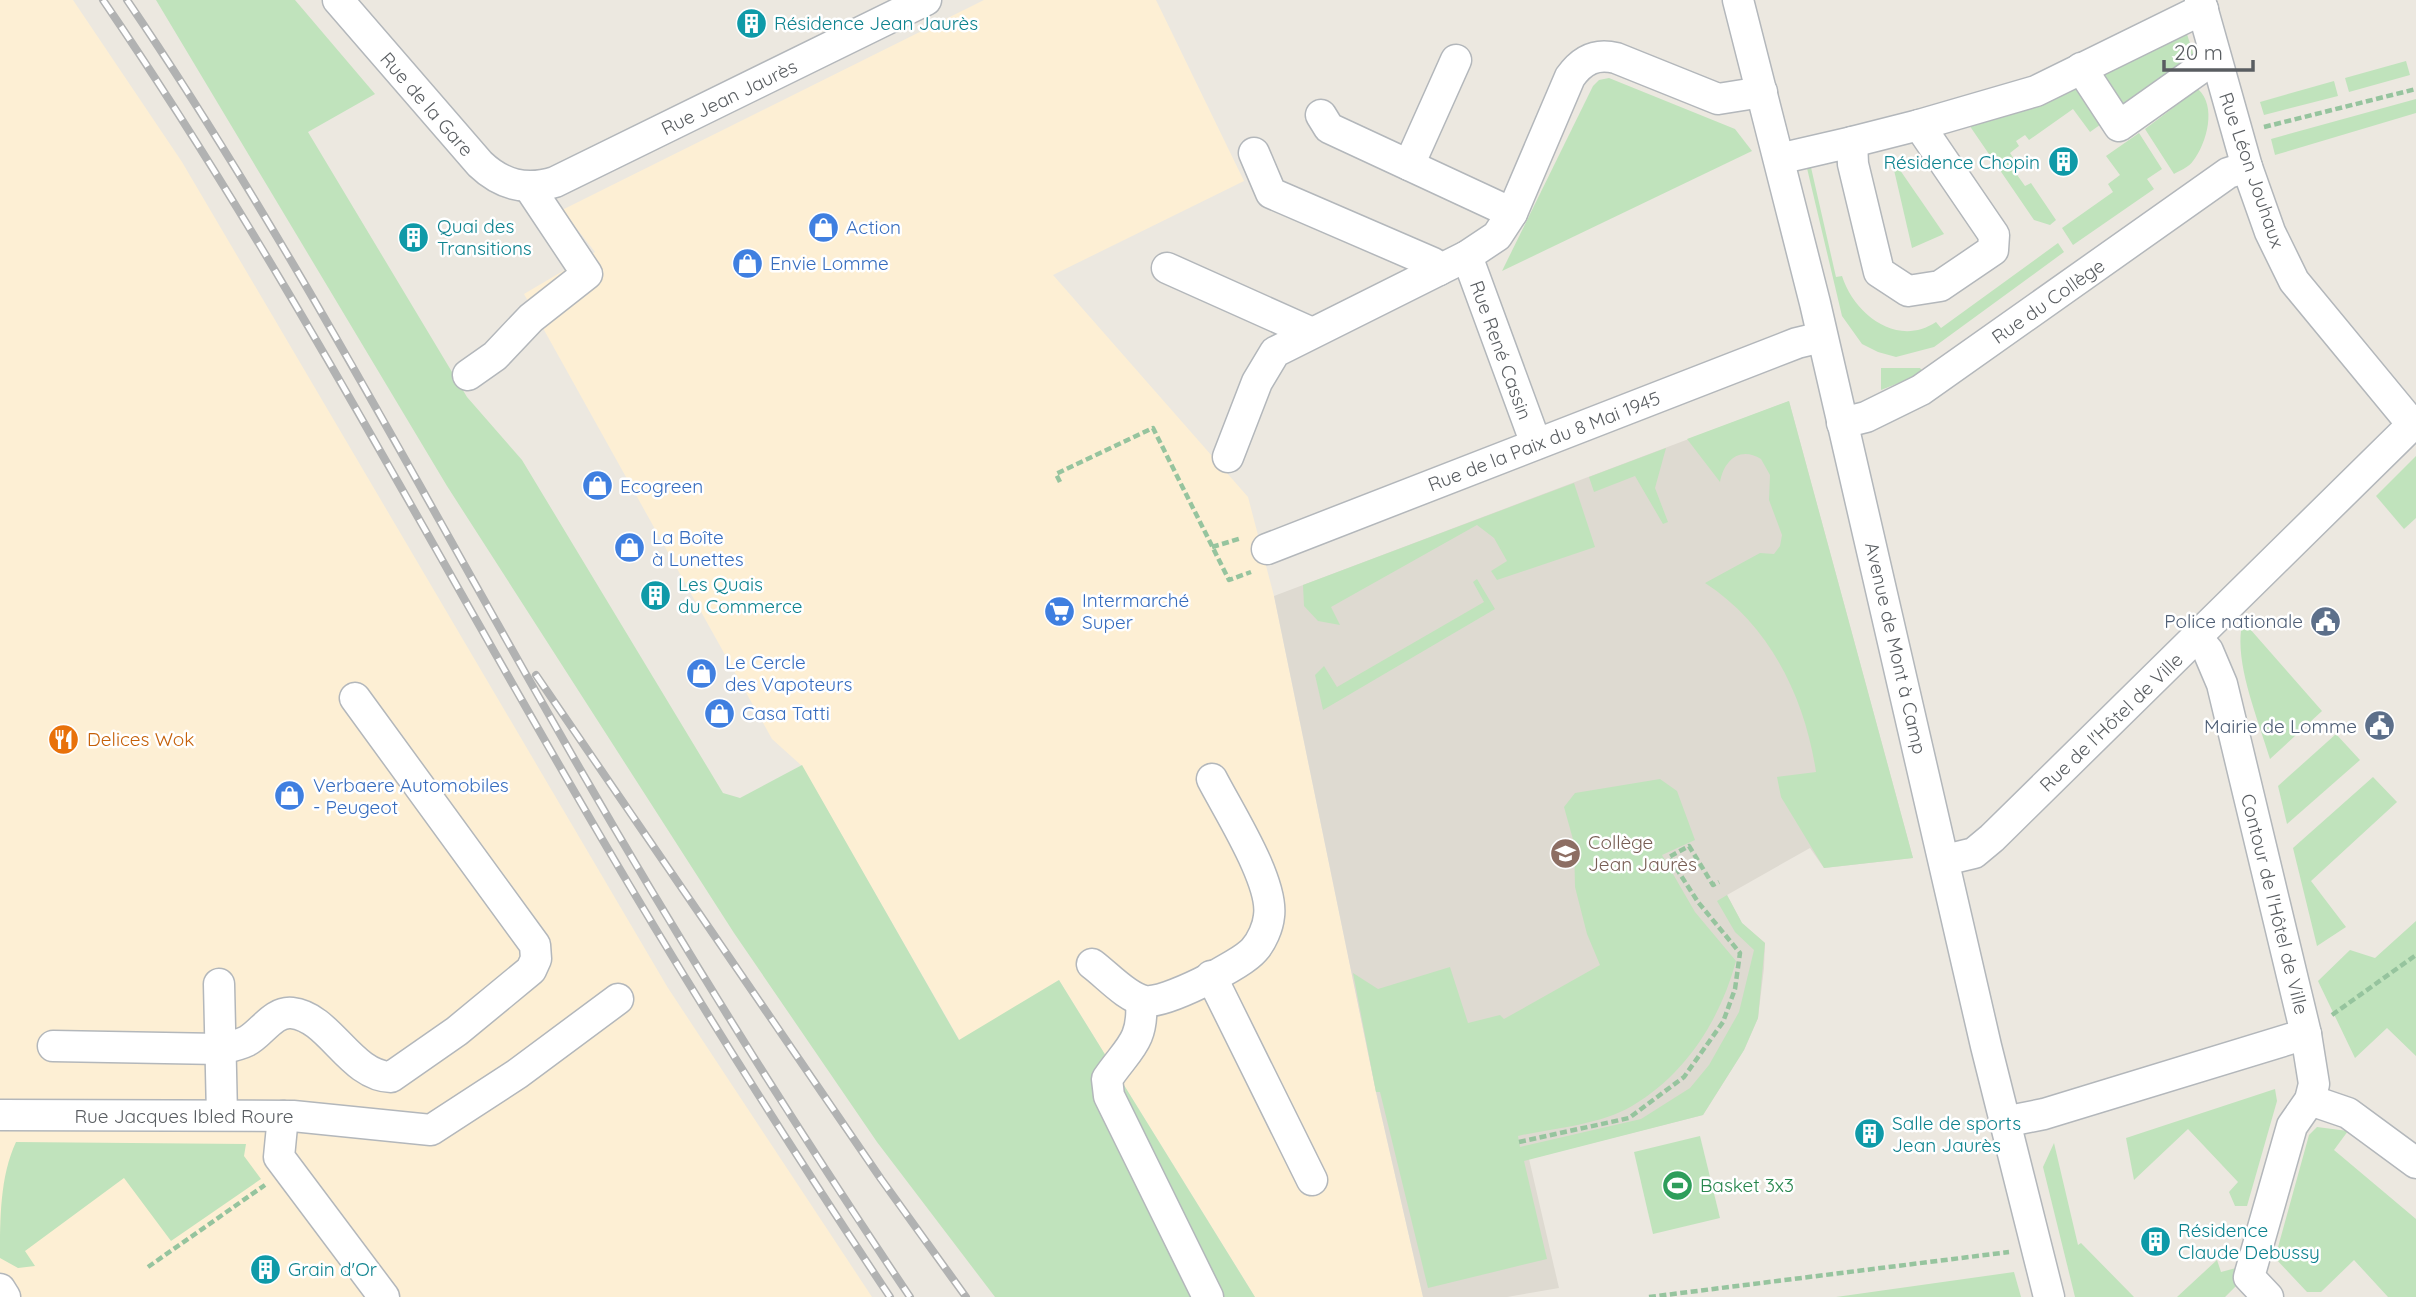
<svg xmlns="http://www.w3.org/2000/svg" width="2416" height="1297" viewBox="0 0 2416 1297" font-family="Quicksand,sans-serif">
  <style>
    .commercial { fill: #fdefd4 }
    .education { fill: #dedad1 }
    .green { fill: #c0e3bc }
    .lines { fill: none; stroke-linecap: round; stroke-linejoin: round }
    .minor-casing { stroke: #b3b7bb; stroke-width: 33 }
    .path { stroke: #96c49e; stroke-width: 4.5; stroke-dasharray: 7 3.5; stroke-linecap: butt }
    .minor { stroke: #fff; stroke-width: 30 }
    .rail-casing { stroke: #b1b2b2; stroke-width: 8 }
    .rail { stroke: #fff; stroke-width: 5; stroke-dasharray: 16; stroke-linecap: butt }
    .labels { text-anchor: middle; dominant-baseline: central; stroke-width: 5; stroke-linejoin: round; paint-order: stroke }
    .culture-label { font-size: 19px; fill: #0d838f; stroke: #fff; text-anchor: start }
    .street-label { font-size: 19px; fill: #595d61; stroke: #fff }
    .shop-label { font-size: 19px; fill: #366cbe; stroke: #fff; text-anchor: start }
    .service-label { font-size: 19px; fill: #4e5e75; stroke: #fff; text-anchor: end }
    .food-label { font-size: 19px; fill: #c56008; stroke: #fff; text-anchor: start }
    .education-label { font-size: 19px; fill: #785e54; stroke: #fff; text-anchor: start }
    .leisure-label { font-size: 19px; fill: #27864d; stroke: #fff; text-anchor: start }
  </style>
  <rect width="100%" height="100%" fill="#ece8e0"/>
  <g class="commercial">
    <path d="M 0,0 L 73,0 L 182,162 L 668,988 L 872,1297 L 0,1297 Z"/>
    <path d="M 984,0 L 1156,0 L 1244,181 L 1053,275 L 1248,497 L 1274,596 L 1376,1092 L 1423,1297 L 1255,1297 L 1059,980 L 960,1041 L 802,766 L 772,739 L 524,294 L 595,252 L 562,210 Z"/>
  </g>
  <path class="education" d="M 1789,401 L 1913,858 L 1824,868 L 1810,848 L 1727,895 L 1742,923 L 1765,943 L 1764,968 L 1758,1018 L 1744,1050 L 1703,1115 L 1529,1159 L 1559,1288 L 1507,1297 L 1423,1297 L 1376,1092 L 1274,596 Z"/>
  <g class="green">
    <path d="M 156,0 L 295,0 L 375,94 L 308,132 L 467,397 L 522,460 L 723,793 L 740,798 L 802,765 L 959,1040 L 1059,980 L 1255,1297 L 995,1297 L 877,1142 L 734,933 L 447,486 Z"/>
    <path d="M 2186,31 L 2196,62 L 2126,114 L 2097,76 Z"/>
    <path d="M 2406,61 L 2410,75 L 2349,92 L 2345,78 Z"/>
    <path d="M 1609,78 L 1735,129 L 1752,151 L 1502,271 L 1593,86 L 1599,80 Z"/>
    <path d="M 2334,81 L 2338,96 L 2264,115 L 2260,102 Z"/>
    <path d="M 2075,82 L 2104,122 L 2090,132 L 2073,109 L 2029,140 L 2025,135 L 2016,141 L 2019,146 L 2010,153 L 2020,168 L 2015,172 L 2025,186 L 2031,183 L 2056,220 L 2050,225 L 2034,220 L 1965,119 Z"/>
    <path d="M 2198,89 C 2217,106 2207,143 2193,161 C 2189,167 2179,171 2174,174 L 2145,129 Z"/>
    <path d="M 2416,99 L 2416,113 L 2275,155 L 2271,139 Z"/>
    <path d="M 2139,133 L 2162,169 L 2147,179 L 2154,189 L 2073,245 L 2062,228 L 2113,192 L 2108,184 L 2120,175 L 2106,156 Z"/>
    <path d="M 1891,157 L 1944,234 L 1912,248 Z"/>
    <path d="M 1810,163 L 1836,277 L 1842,276 C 1854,314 1897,348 1936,322 L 1941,328 L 2058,243 L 2064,252 L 1934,347 L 1896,357 L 1878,352 L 1862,344 L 1842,316 L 1806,164 Z"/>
    <path d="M 1881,368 L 1920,368 L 1924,373 L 1881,390 Z"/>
    <path d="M 1789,401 L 1913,858 L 1824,868 L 1781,797 L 1777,777 L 1816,772 C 1805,698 1770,625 1705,583 L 1760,553 L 1774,554 L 1780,546 L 1782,535 L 1769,500 L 1770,475 L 1761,459 C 1740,446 1724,460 1720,482 L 1687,439 Z"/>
    <path d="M 1666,448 L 1655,488 L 1668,522 L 1663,524 L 1635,476 L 1594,492 L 1589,477 Z"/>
    <path d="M 2416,456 L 2416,518 L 2404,529 L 2376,496 Z"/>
    <path d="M 1574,483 L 1595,547 L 1497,580 L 1491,571 L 1507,561 L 1494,538 L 1477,525 L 1331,607 L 1340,625 L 1318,621 L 1304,606 L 1303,585 Z"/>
    <path d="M 1477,579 L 1495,609 L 1323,710 L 1315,675 L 1324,666 L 1337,687 L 1484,602 L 1473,582 Z"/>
    <path d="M 2243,621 L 2322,711 L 2270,759 C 2259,721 2232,659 2243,621 Z"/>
    <path d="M 2336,734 L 2360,760 L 2287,824 L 2278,786 Z"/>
    <path d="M 2373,777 L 2397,802 L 2311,881 L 2346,927 L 2317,946 L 2293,848 Z"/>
    <path d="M 1660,779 L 1677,791 L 1695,840 L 1662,855 L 1695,912 L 1736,961 C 1720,1020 1686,1074 1632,1106 C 1600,1125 1554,1128 1518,1136 L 1520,1147 L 1641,1119 L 1690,1088 L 1709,1065 L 1739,1012 L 1754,950 L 1735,932 L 1717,901 L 1727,895 L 1742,923 L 1765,943 L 1758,1018 L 1744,1050 L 1703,1115 L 1524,1161 L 1547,1259 L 1428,1288 L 1380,1092 L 1376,1092 L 1353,973 L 1378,989 L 1450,967 L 1468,1023 L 1500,1015 L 1504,1019 L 1600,965 L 1587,934 L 1575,887 L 1574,843 L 1564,807 L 1575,793 Z"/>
    <path d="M 2416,921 L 2416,1056 L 2387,1028 L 2355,1058 L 2318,981 L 2350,950 L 2375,958 Z"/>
    <path d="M 2275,1089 L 2277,1101 L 2247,1206 L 2235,1206 L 2229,1192 L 2238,1182 L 2188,1129 L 2134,1180 L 2126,1138 Z"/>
    <path d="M 2317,1127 L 2348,1131 L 2334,1150 L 2416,1219 L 2416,1297 L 2388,1297 L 2354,1260 L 2321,1292 L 2307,1292 L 2275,1258 L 2309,1135 Z"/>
    <path d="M 1700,1136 L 1720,1218 L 1653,1234 L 1634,1152 Z"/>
    <path d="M 16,1142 L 246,1144 L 244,1156 L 261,1179 L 171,1241 L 124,1178 L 25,1251 L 35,1266 L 18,1268 L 0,1258 C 0,1219 0,1176 16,1142 Z"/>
    <path d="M 2054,1143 L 2078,1245 L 2081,1243 L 2134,1297 L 2075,1297 L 2043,1167 Z"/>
    <path d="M 2217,1260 L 2221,1272 L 2236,1268 L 2237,1285 L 2225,1297 L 2177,1297 Z"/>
    <path d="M 2014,1272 L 2021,1297 L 1836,1297 Z"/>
  </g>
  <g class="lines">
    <defs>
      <g id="minor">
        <path d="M 338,0 L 480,164 C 502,185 526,191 555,182 L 926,0"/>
        <path d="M 1738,0 L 1815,303 L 1986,1046 L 2049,1297"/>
        <path d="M 2200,0 L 2247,167 L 2270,232 L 2294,281 L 2412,424"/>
        <path d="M 2081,68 L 2119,126 L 2215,58"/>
        <path d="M 1321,115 L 1329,128 L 1512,213"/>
        <path d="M 1852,142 L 1919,125"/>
        <path d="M 1254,153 L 1271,193 L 1433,263 L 1439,270"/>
        <path d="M 1779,159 L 1852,142 L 1853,164 L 1879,272 L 1908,291 L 1940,286 L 1993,250 L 1994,235 L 1919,125 L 2036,91 L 2203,9"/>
        <path d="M 1409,165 L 1456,60"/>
        <path d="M 1467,256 L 1536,444"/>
        <path d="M 1167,268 L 1310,332"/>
        <path d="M 468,375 L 495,356 L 531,318 L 587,274 L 529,187"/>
        <path d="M 1842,423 L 1866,417 L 1921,390 L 2228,173 L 2247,167"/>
        <path d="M 1228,457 L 1257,382 L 1275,352 L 1467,256 L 1497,236 L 1512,213 L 1570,77 C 1582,60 1596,53 1616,58 L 1718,99 L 1762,92"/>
        <path d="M 1267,549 L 1797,343 L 1822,337"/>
        <path d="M 2197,638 L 2208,651 L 2222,684 L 2306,1034 L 2314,1084 L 2310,1100 L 2292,1126 L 2249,1277 L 2268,1297"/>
        <path d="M 1945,860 L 1974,853 L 1992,838 L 2416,421"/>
        <path d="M 1092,964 C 1107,975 1127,998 1145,1001 C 1163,1005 1241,965 1254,950 C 1262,941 1268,927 1269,916 C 1274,882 1229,812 1212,779"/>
        <path d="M 1211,976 L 1312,1180"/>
        <path d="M 219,984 L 222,1115"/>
        <path d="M 1141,1001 C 1144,1042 1128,1048 1107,1079 L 1109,1096 L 1208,1297"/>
        <path d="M 53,1046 L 220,1049 C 229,1047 239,1045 247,1041 C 262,1033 273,1011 292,1013 C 330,1017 350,1076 391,1077 L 457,1031 L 531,970 L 536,959 L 535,945 L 355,698"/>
        <path d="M 2310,1100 L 2348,1113 L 2416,1163"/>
        <path d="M 0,1115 L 293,1116 L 431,1130 L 517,1074 L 618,999"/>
        <path d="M 283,1116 L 279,1157 L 384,1297"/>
        <path d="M 2004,1122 L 2044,1114 L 2306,1034"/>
        <path d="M 0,1289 L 5,1297"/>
      </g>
    </defs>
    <use href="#minor" class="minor-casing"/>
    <g class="path">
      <path d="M 2264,127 L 2416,89"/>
      <path d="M 1060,482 L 1056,474 L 1153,428 L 1229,580 L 1251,572"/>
      <path d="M 1212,547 L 1242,538"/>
      <path d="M 2332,1015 L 2416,955"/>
      <path d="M 1519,1142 L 1629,1118 L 1684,1077 L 1723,1022 L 1735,989 L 1740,953 L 1698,902 L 1669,857 L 1689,846 L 1713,885 L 1719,882"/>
      <path d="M 148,1267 L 265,1185"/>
      <path d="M 1649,1297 L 2009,1252"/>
    </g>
    <use href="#minor" class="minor"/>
    <defs>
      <g id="rail">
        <path d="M 103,0 C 287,269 437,558 602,839 C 693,994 790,1147 890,1297"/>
        <path d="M 127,0 C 288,237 421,492 564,741 C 672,930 788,1116 910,1297"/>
        <path d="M 536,675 L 881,1179 L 966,1297"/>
      </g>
    </defs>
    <use href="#rail" class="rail-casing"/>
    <use href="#rail" class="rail"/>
  </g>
  <defs>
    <symbol id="building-disc" viewBox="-11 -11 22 22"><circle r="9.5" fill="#0f9aa8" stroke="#fff"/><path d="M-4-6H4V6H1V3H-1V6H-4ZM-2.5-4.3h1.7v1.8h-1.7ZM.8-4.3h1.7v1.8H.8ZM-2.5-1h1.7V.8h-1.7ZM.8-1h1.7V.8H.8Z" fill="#fff"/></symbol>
    <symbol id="shop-disc" viewBox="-11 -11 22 22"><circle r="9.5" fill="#3f7fe0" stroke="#fff"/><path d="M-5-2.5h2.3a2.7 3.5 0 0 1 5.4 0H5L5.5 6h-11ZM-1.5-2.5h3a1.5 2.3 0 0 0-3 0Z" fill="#fff"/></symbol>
    <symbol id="supermarket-disc" viewBox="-11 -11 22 22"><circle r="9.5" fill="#3f7fe0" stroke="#fff"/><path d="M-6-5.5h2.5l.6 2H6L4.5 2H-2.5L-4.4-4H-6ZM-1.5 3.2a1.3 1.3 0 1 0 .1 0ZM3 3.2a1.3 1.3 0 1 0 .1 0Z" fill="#fff"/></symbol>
    <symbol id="civic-disc" viewBox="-11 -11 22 22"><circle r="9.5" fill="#5c6f8a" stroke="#fff"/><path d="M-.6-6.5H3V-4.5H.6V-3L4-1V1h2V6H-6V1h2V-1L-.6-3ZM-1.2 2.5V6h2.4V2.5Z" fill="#fff"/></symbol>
    <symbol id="restaurant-disc" viewBox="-11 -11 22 22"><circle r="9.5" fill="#e8710a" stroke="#fff"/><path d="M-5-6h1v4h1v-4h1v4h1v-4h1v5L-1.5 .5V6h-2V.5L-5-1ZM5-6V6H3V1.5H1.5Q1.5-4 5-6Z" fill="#fff"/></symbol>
    <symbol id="school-disc" viewBox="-11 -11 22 22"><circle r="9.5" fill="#8d6e63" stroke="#fff"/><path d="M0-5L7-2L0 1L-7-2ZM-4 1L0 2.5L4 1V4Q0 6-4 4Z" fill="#fff"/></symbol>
    <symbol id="stadium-disc" viewBox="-11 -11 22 22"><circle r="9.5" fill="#2e9e5b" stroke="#fff"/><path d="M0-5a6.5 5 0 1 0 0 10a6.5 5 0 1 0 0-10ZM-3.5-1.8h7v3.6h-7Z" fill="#fff"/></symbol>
  </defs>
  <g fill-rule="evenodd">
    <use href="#building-disc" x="734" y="6" width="35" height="35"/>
    <use href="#building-disc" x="2046" y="144" width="35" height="35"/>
    <use href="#shop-disc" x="806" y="210" width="35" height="35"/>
    <use href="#building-disc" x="396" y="220" width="35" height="35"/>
    <use href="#shop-disc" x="730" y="246" width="35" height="35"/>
    <use href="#shop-disc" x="580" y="468" width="35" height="35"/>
    <use href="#shop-disc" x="612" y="530" width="35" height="35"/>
    <use href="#building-disc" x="638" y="578" width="35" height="35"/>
    <use href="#supermarket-disc" x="1042" y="594" width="35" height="35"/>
    <use href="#civic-disc" x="2308" y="604" width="35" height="35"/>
    <use href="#shop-disc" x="684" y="656" width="35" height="35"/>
    <use href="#shop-disc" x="702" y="696" width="35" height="35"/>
    <use href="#civic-disc" x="2362" y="708" width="35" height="35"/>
    <use href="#restaurant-disc" x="46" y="722" width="35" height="35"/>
    <use href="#shop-disc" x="272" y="778" width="35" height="35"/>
    <use href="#school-disc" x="1548" y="836" width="35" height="35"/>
    <use href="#building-disc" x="1852" y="1116" width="35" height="35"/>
    <use href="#stadium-disc" x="1660" y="1168" width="35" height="35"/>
    <use href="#building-disc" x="2138" y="1224" width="35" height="35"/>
    <use href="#building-disc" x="248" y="1252" width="35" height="35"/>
  </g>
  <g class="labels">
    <g class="culture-label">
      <text x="774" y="23">Résidence Jean Jaurès</text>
      <text x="2040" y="162" text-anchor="end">Résidence Chopin</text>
      <text x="437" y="226">Quai des<tspan x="437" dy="22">Transitions</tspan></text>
      <text x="678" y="584">Les Quais<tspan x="678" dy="22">du Commerce</tspan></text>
      <text x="1892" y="1123">Salle de sports<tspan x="1892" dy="22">Jean Jaurès</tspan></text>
      <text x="2178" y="1230">Résidence<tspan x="2178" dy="22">Claude Debussy</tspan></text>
      <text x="288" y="1269">Grain d'Or</text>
    </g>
    <g class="street-label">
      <text transform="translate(729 97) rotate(-26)">Rue Jean Jaurès</text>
      <text transform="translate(427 104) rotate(49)">Rue de la Gare</text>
      <text transform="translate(2252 170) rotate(71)">Rue Léon Jouhaux</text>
      <text transform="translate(2048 301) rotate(-35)">Rue du Collège</text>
      <text transform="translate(1501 350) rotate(70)">Rue René Cassin</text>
      <text transform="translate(1544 441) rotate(-21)">Rue de la Paix du 8 Mai 1945</text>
      <text transform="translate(1896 648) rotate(77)">Avenue de Mont à Camp</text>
      <text transform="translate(2111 722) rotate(-44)">Rue de l'Hôtel de Ville</text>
      <text transform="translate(2275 904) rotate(76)">Contour de l'Hôtel de Ville</text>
      <text x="184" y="1116">Rue Jacques Ibled Roure</text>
    </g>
    <g class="shop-label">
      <text x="846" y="227">Action</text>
      <text x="770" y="263">Envie Lomme</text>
      <text x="620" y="486">Ecogreen</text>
      <text x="652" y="537">La Boîte<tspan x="652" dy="22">à Lunettes</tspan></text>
      <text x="1082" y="600">Intermarché<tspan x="1082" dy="22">Super</tspan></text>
      <text x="725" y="662">Le Cercle<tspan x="725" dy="22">des Vapoteurs</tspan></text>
      <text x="742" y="713">Casa Tatti</text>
      <text x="313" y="785">Verbaere Automobiles<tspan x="313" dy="22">- Peugeot</tspan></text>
    </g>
    <g class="service-label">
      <text x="2303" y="621">Police nationale</text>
      <text x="2357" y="726">Mairie de Lomme</text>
    </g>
    <g class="food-label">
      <text x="87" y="739">Delices Wok</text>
    </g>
    <g class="education-label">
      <text x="1588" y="842">Collège<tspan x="1588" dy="22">Jean Jaurès</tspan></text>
    </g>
    <g class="leisure-label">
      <text x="1700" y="1185">Basket 3x3</text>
    </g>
  </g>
  <path d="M2164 60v10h89v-10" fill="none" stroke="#595d61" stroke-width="3.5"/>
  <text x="2174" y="60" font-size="21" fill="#595d61" stroke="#ffffff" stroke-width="5" paint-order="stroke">20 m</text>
</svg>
